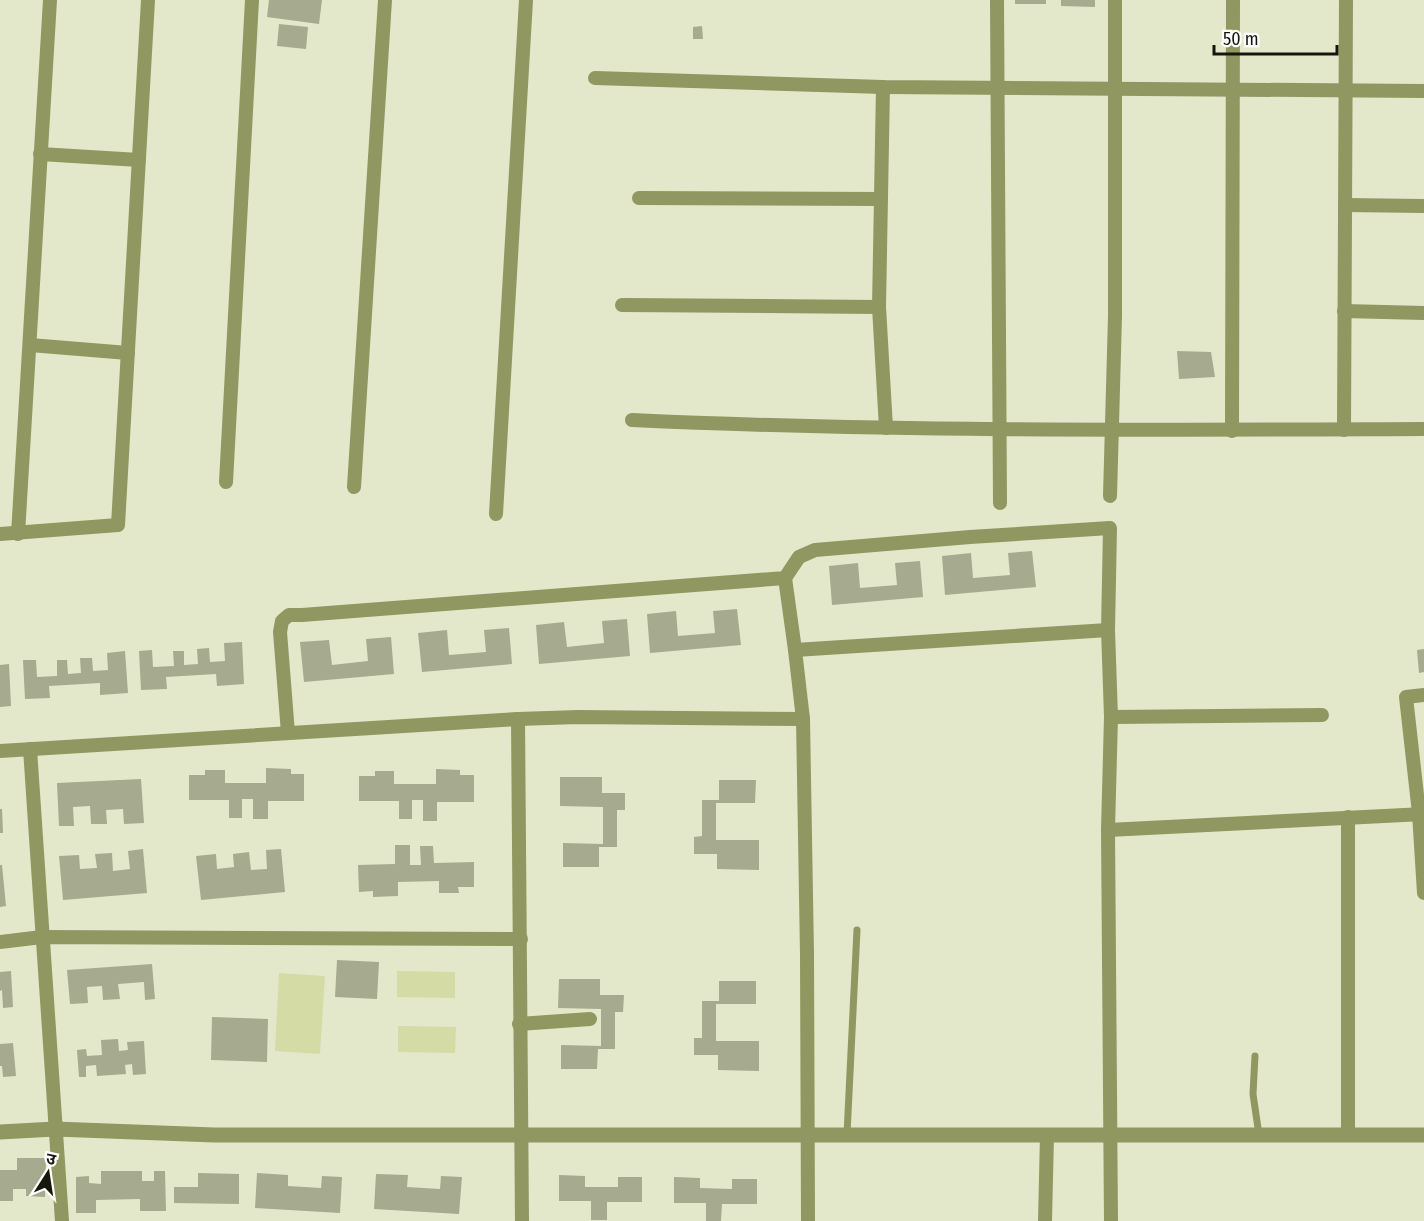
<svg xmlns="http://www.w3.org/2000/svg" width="1424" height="1221" viewBox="0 0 1424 1221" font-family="'Fira Sans Condensed','Noto Sans Devanagari',sans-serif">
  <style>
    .green { fill: #d4dba4 }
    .building { fill: #a6aa8e }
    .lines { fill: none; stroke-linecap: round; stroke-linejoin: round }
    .service { stroke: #909760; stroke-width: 7 }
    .minor { stroke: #909760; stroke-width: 14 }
    .tertiary { stroke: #909760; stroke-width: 15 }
  </style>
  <rect width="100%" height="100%" fill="#e3e8cb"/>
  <g class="green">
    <path d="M 397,971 L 455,972 L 455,998 L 397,997 Z"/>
    <path d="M 279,973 L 325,976 L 320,1054 L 275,1051 Z"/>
    <path d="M 398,1026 L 456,1027 L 455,1053 L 398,1052 Z"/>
  </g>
  <g class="building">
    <path d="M 269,0 L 322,0 L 319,24 L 267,17 Z"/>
    <rect x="1015" y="0" width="31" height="4"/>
    <path d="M 1061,0 L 1095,0 L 1095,7 L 1061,6 Z"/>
    <path d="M 279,24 L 308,27 L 306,49 L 277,46 Z"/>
    <path d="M 702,26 L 703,39 L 693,39 L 693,27 Z"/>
    <path d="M 1177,351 L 1211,352 L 1215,377 L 1179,379 Z"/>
    <path d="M 1032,551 L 1036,587 L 945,595 L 942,556 L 971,553 L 973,578 L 1010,575 L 1008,553 Z"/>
    <path d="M 920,561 L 923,597 L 832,605 L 829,566 L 858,563 L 860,588 L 897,585 L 895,563 Z"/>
    <path d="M 737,609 L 741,645 L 650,653 L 647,614 L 676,611 L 678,636 L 715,633 L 713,611 Z"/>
    <path d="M 627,619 L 630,656 L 539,664 L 536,625 L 564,622 L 567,647 L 604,643 L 602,621 Z"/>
    <path d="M 509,628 L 512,664 L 422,672 L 418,633 L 447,630 L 449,655 L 486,652 L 484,630 Z"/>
    <path d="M 391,637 L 394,674 L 304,682 L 300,642 L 329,640 L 332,665 L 368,661 L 366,639 Z"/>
    <path d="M 242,642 L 244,684 L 217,686 L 216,674 L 166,677 L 167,689 L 141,690 L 139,651 L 152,650 L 153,667 L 174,666 L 173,651 L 184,651 L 184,665 L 198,664 L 197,649 L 209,648 L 210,662 L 225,661 L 224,643 Z"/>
    <path d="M 1424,649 L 1424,672 L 1419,673 L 1417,650 Z"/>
    <path d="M 125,651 L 128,693 L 100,695 L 100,683 L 49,686 L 50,698 L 25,699 L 23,660 L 36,660 L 37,677 L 57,676 L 57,660 L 67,660 L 68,674 L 81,673 L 80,658 L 92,658 L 93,671 L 108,670 L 107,653 Z"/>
    <path d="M 9,664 L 11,706 L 0,707 L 0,665 Z"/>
    <path d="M 266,768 L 291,769 L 291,774 L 304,774 L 304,801 L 268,801 L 268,819 L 253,819 L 253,799 L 242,799 L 242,818 L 229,818 L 229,800 L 189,800 L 189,775 L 205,775 L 205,770 L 225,770 L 225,783 L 266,783 Z"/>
    <path d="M 436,769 L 460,770 L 460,775 L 474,775 L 474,802 L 437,802 L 437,821 L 423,821 L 423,800 L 412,800 L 412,819 L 399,819 L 399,801 L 359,801 L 359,776 L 375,776 L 375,771 L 394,771 L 394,784 L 436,784 Z"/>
    <path d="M 560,777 L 602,777 L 602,793 L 625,793 L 625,810 L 617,810 L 617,847 L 599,847 L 599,867 L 563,867 L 563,843 L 603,844 L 603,807 L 560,806 Z"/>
    <path d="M 141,779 L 144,823 L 124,824 L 123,809 L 106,810 L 107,824 L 91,824 L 90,806 L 73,807 L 74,826 L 59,826 L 57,783 Z"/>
    <path d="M 719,780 L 756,780 L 755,803 L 716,803 L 716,840 L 759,840 L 759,870 L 717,869 L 717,854 L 694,854 L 694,837 L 702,836 L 702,800 L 719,800 Z"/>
    <path d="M 0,809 L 2,809 L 3,833 L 0,833 Z"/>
    <path d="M 395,845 L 410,845 L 410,865 L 421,865 L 420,846 L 433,846 L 434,863 L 474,862 L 474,887 L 458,887 L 459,893 L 439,893 L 439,881 L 398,882 L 398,896 L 373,897 L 373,891 L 359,892 L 358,865 L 395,864 Z"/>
    <path d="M 143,849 L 147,893 L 63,900 L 59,856 L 79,855 L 80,869 L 97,868 L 95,854 L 112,853 L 113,871 L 130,869 L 128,851 Z"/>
    <path d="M 281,849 L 285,892 L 201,900 L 196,856 L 216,854 L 217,869 L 234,867 L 233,854 L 249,852 L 251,870 L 267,869 L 266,850 Z"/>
    <path d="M 0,865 L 2,865 L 6,906 L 0,907 Z"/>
    <path d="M 337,960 L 379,962 L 377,999 L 335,997 Z"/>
    <path d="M 152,964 L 155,999 L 145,1000 L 144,982 L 118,984 L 120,999 L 103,1000 L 102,986 L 87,987 L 88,1003 L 70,1004 L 67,970 Z"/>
    <path d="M 11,971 L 13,1007 L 3,1008 L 2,990 L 0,991 L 0,972 Z"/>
    <path d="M 559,979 L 600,979 L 600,995 L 624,995 L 623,1012 L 615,1012 L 615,1049 L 598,1049 L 597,1069 L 561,1069 L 561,1045 L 601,1046 L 601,1009 L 558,1008 Z"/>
    <path d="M 719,981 L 756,981 L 756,1004 L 716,1004 L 716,1041 L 759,1041 L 759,1071 L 718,1070 L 718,1055 L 694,1055 L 694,1038 L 702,1038 L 702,1001 L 719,1001 Z"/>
    <path d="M 212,1017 L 268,1019 L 267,1062 L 211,1060 Z"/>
    <path d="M 118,1039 L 119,1051 L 128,1050 L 127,1042 L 144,1041 L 146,1074 L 133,1075 L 132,1064 L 125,1065 L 126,1074 L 97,1076 L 96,1065 L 86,1066 L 86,1077 L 79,1077 L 77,1050 L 86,1049 L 87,1056 L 102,1055 L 101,1040 Z"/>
    <path d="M 13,1043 L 16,1076 L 3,1077 L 2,1066 L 0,1066 L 0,1044 Z"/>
    <path d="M 17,1158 L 46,1158 L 45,1197 L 26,1196 L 26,1189 L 13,1189 L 13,1201 L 0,1201 L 0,1170 L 17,1170 Z"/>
    <path d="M 101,1171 L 142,1171 L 142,1181 L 154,1181 L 154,1171 L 165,1171 L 166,1211 L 140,1211 L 140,1199 L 96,1200 L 96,1213 L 76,1213 L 76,1177 L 89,1176 L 89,1183 L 101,1184 Z"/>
    <path d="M 198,1173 L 239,1174 L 239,1204 L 174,1203 L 174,1187 L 198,1187 Z"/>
    <path d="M 257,1173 L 288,1175 L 288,1186 L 321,1188 L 322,1176 L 342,1177 L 340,1213 L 255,1208 Z"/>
    <path d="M 376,1174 L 408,1175 L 407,1187 L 440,1189 L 441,1176 L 462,1177 L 459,1214 L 374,1209 Z"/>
    <path d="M 559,1175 L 585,1176 L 585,1187 L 618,1187 L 618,1177 L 642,1177 L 642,1202 L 607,1202 L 607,1220 L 591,1220 L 591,1201 L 559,1201 Z"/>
    <path d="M 674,1177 L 700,1178 L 700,1188 L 732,1189 L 732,1179 L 757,1179 L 757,1204 L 722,1204 L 721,1221 L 706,1221 L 706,1203 L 674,1203 Z"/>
  </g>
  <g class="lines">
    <g class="service">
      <path d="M 1255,1056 L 1253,1094 L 1259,1135"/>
      <path d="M 847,1134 L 857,930"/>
    </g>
    <g class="minor">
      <path d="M 997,0 L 1000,503"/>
      <path d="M 595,78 L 883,87 L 1424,91"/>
      <path d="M 883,87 L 879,307 L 886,428"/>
      <path d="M 40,154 L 139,160"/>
      <path d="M 639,198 L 881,199"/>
      <path d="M 1345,205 L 1424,206"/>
      <path d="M 622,305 L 879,307"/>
      <path d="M 1344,311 L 1424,313"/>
      <path d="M 30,345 L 128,353"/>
      <path d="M 632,420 C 896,432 1160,430 1424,429"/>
      <path d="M 1344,430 L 1346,0"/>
      <path d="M 1232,431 L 1233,0"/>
      <path d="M 226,482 L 252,0"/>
      <path d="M 354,487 L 385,0"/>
      <path d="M 1110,496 L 1115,316 L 1115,0"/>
      <path d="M 496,514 L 526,0"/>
      <path d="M 0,534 L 118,525 L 148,0"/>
      <path d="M 18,534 L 50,0"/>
      <path d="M 1108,630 L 1111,717 L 1108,830 L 1111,1221"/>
      <path d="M 795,650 L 803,719 L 807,954 L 808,1221"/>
      <path d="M 1424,695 L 1406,697 L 1419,813 L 1424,893"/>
      <path d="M 1111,717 L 1322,715"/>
      <path d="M 518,719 L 522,1221"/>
      <path d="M 288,733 L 280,632 L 282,621 L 289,615 L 302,615 L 785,578 L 795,650 L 1108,630 L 1110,528 L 970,537 L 815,550 L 799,557 L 785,578"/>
      <path d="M 30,749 L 62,1221"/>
      <path d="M 0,751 L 518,719 L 578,717 L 803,719"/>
      <path d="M 1108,830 L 1424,814"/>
      <path d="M 0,942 L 42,937 L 521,939"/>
      <path d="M 519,1024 L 590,1019"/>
      <path d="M 1348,1135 L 1348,817"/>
      <path d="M 1045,1221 L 1047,1135"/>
    </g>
    <path class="tertiary" d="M 0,1132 L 55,1129 L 214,1135 L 1424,1135"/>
  </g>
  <g transform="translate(48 1173) rotate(12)" stroke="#ffffff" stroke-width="4.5" paint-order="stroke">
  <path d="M0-4.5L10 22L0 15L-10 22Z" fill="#15160c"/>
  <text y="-9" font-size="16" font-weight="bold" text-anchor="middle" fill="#15160c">उ</text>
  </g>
  <path d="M1214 45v9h123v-9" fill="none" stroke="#15160c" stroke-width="3"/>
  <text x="1223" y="45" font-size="18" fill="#15160c" stroke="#ffffff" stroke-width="4.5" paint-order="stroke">50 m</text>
</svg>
